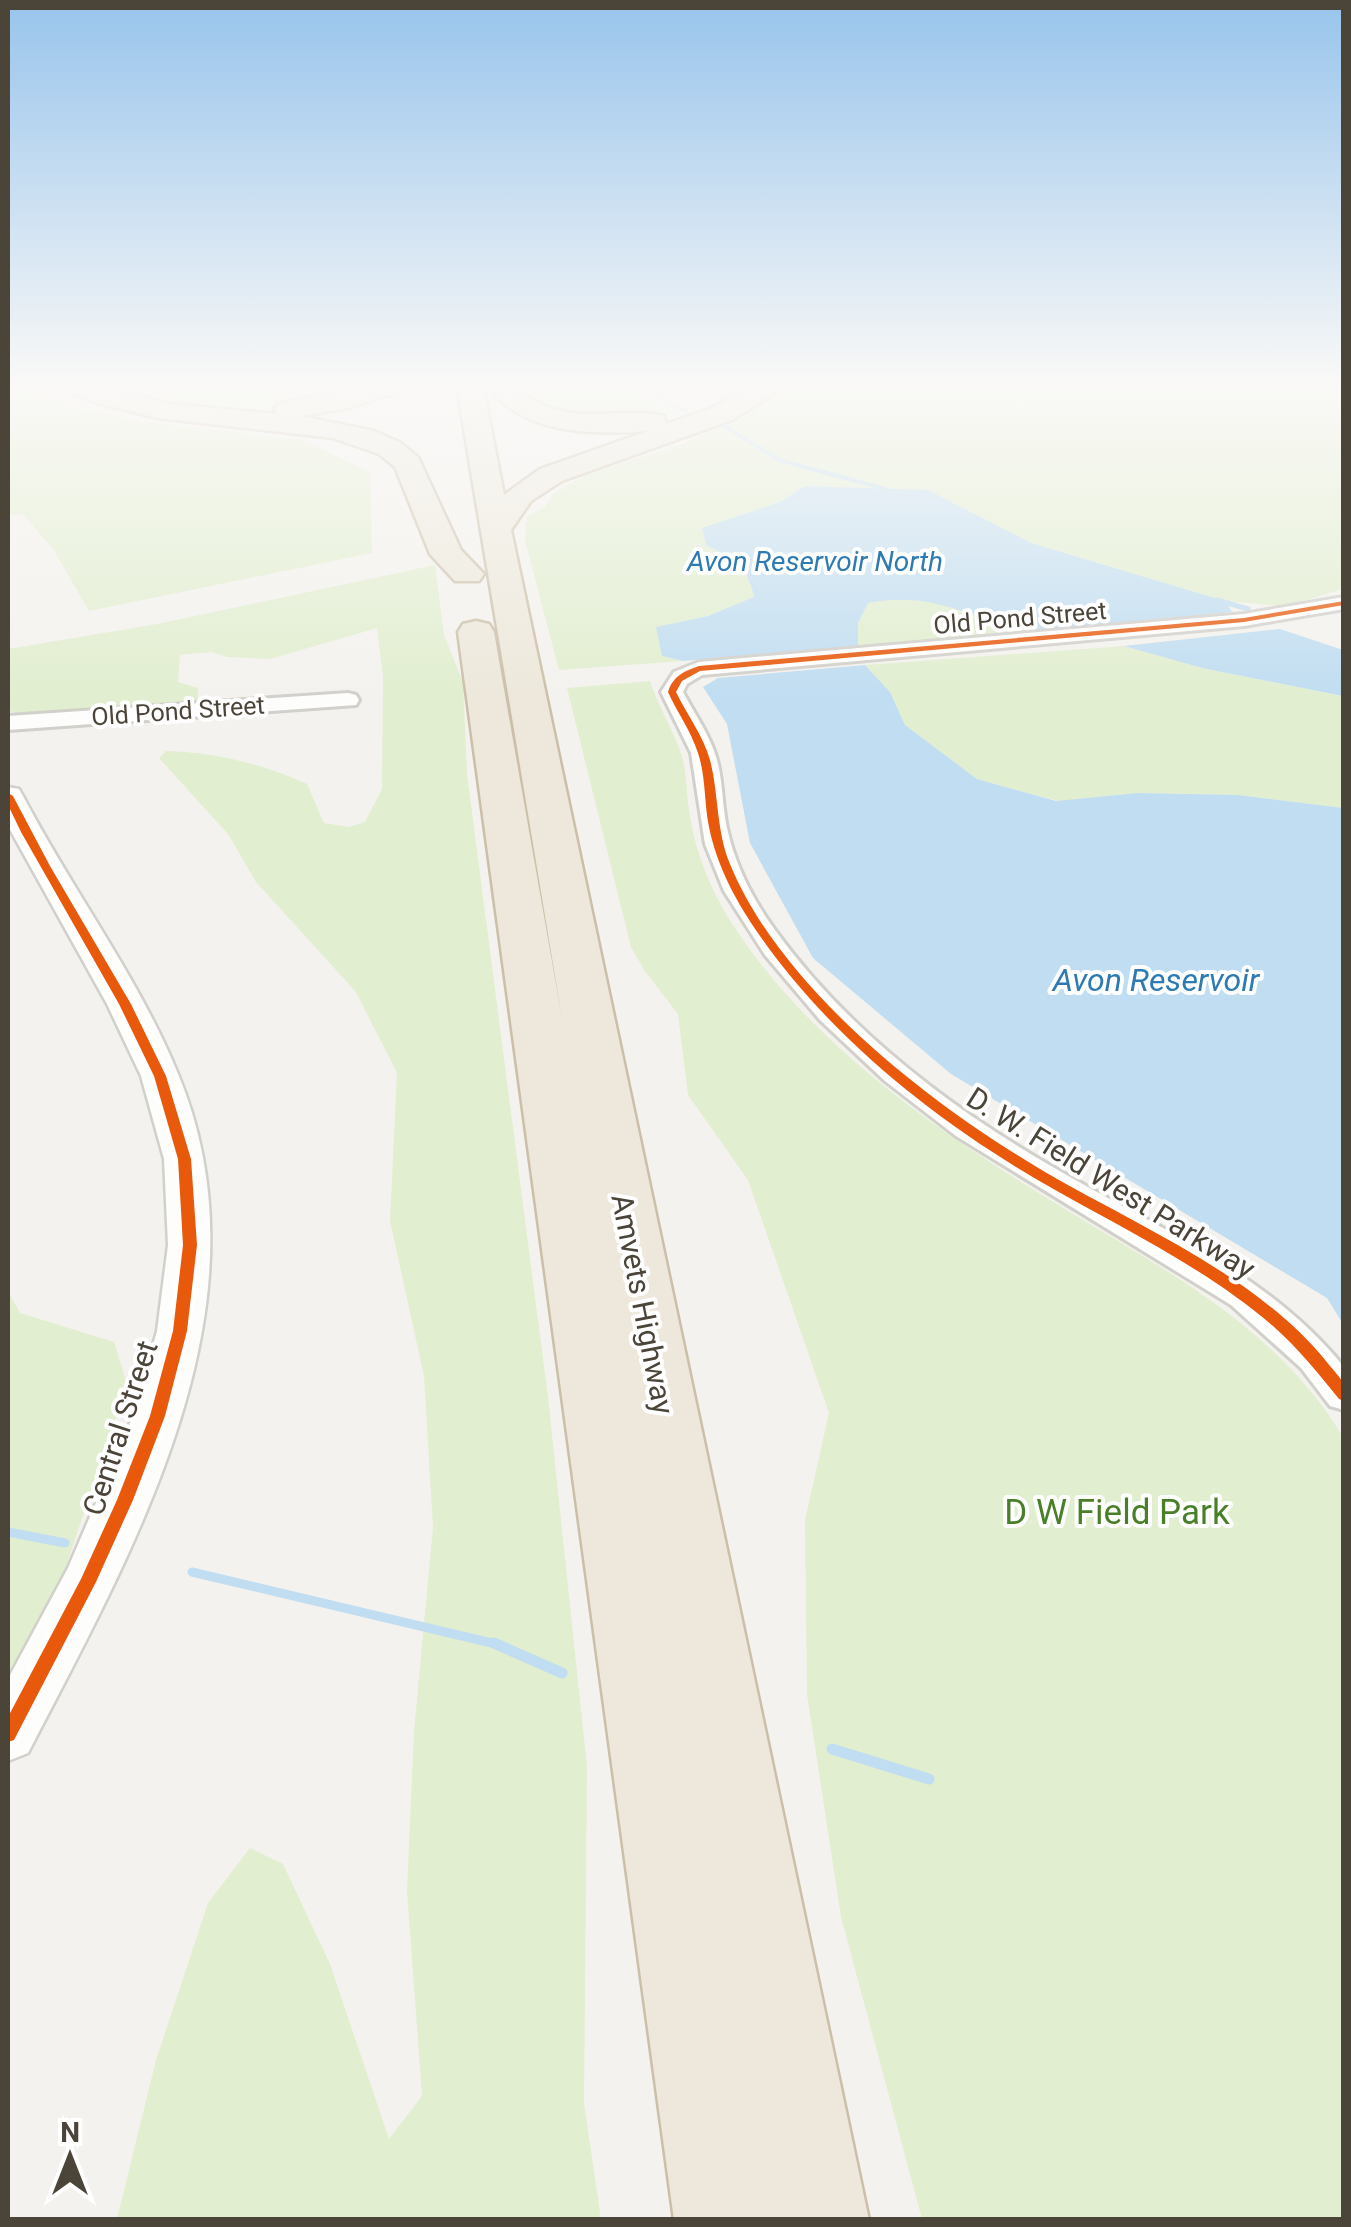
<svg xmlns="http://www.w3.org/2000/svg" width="1351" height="2227" viewBox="0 0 1351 2227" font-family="Roboto,sans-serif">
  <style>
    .green { fill: #e1eecf }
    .water { fill: #c0ddf1 }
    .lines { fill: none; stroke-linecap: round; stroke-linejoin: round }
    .stream-far3 { stroke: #c0ddf1; stroke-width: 4 }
    .stream-far2 { stroke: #c0ddf1; stroke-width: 5 }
    .stream-far1 { stroke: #c0ddf1; stroke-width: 9 }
    .stream { stroke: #c0ddf1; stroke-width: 11 }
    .minor-casing { stroke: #d2d0cb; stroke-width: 6 }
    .tertiary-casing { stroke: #d2d0cb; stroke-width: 5 }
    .motorway-casing { stroke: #ccbfa9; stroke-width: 5 }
    .minor { fill: #fdfdfc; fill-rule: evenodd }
    .tertiary { fill: #fdfdfc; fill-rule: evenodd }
    .motorway { fill: #ede8db; fill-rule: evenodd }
    .cycleway-casing { stroke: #fff; stroke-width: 7 }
    .cycleway { fill: #e8590c; fill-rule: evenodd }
    .labels { text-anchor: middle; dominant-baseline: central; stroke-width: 8; stroke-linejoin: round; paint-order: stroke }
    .far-street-label { font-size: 25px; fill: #4b4439; stroke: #fff }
    .far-water-label { font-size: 28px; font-style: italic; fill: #2e7ab2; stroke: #fff }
    .street-label { font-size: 30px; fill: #4b4439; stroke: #fff }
    .water-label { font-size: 32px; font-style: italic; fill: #2e7ab2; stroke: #fff }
    .near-park-label { font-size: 35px; fill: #4a7f2a; stroke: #fff }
  </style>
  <rect width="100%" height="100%" fill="#f4f2ee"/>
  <g class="green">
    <path d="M 8,387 L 27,387 L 83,409 L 138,421 L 302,440 L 370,472 L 372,553 L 89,611 L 53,549 L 24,515 L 8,514 Z"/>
    <path d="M 304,387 C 262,424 182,403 134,387 Z"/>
    <path d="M 631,387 L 678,414 C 619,418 566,419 514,388 Z"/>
    <path d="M 796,387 L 1343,387 L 1343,589 L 1285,606 L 1225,601 L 1031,543 L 928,490 L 805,486 L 780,502 L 702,529 L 706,545 C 732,558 748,568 754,597 L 708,616 L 657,627 L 662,656 L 683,661 L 559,670 L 525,541 L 527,516 L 545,507 L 553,494 L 583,476 L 682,444 Z"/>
    <path d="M 435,565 L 444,635 L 463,682 L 467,774 L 548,1397 L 587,1767 L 584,2103 L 601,2219 L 117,2219 L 156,2060 L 208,1903 L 250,1848 L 283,1864 L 330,1964 L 389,2139 L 422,2096 L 407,1891 L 414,1731 L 433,1527 L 424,1376 L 390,1221 L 397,1073 L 356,992 L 256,882 L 228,834 L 159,758 L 166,751 C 213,752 264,764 307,784 L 324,823 L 349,827 L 365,822 L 382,789 L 383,677 L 377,628 L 270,659 L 227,657 L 212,652 L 180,655 L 178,682 L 198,688 L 198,702 L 15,713 L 8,710 L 8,649 L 157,624 Z"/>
    <path d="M 903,596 C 953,604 999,624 1049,630 L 858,646 L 858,623 L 868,602 Z"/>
    <path d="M 1124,646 L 1202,668 L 1343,696 L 1343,808 L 1238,795 L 1138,793 L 1058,801 L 977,779 L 905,725 L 890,692 L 865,665 Z"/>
    <path d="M 650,681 C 658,707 674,730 682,757 C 687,774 686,792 689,809 C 694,849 710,889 731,922 C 809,1044 938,1132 1060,1206 C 1166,1271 1277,1327 1343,1437 L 1343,2219 L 922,2219 L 841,1917 L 807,1694 L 805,1520 L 829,1413 L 748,1180 L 688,1095 L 678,1014 L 644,970 L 631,947 L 567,688 Z"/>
    <path d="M 8,1292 L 20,1313 L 114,1342 L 127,1384 L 53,1605 L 8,1695 Z"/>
  </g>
  <g class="water">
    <path d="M 805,486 L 928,490 L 1031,543 L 1225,601 L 1232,612 C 1176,617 1102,631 1048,630 C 979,628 943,588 868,603 L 858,623 L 858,646 L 683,661 L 662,656 L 656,627 L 708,616 L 754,597 C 748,567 732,558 706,545 L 702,528 L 780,502 Z"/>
    <path d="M 1280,629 L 1343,650 L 1343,696 L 1202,668 L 1124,646 Z"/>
    <path d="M 865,665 L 890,692 L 905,725 L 977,779 L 1056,801 L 1138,793 L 1238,795 L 1343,808 L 1343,1324 L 1327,1298 L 951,1074 L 813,958 L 750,843 L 727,724 L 703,687 L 718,678 Z"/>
  </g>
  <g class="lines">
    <g class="stream-far3">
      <path d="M 640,387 L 686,411"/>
      <path d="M 724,426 L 779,460 L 885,489"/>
    </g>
    <path class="stream-far2" d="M 1217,600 L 1248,609"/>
    <g class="stream-far1">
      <path d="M 8,1532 L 65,1543"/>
      <path d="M 192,1572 L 500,1645"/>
    </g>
    <g class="stream">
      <path d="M 494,1643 L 562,1673"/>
      <path d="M 832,1749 L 929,1779"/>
    </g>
    <defs>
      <g id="minor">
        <path d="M 1344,597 L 1344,609 L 1244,626 L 702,675 L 687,684 L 683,692 C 695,715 710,735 717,760 C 723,782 722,805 727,828 C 735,865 753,900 775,930 C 846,1028 947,1106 1051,1166 C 1153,1226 1267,1272 1344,1367 L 1344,1410 L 1330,1406 L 1301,1368 L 1231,1305 L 956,1136 L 885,1081 L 820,1020 L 765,955 L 724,891 L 705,844 L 691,753 L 661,692 L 674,672 L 699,662 L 1244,614 Z"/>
        <path d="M 348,693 L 356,695 L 359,700 L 356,705 L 8,730 L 8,716 Z"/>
      </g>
      <path id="tertiary" d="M 8,787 L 19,789 L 23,796 C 72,890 138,976 178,1074 C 275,1306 133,1550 28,1753 L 8,1761 L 8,1679 L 68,1568 L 133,1416 L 157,1331 L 168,1245 L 164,1159 L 141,1076 L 107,1004 L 8,826 Z"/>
      <g id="motorway">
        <path d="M 66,387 L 106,387 L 171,404 L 277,414 L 274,410 L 278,404 L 288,402 L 359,387 L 400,387 L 396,393 L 344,409 L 301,416 L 374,431 L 399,442 L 418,457 L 461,550 L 484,574 L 479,581 L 455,581 L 430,554 L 395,467 L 379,454 L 333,438 L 157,418 L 95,402 L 70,393 Z"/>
        <path d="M 457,387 L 483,387 L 504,495 L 540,469 L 648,431 C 594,435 524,435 488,387 C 527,387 527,403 561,411 C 595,419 631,408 664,416 L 666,424 L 712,408 L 750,387 L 784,387 L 732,420 L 562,481 L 531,501 L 511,530 L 869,2220 L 674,2220 L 458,632 L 463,624 L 476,621 L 489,624 L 494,632 L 563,1024 Z"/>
      </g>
    </defs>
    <use href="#minor" class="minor-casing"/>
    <use href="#tertiary" class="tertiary-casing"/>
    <use href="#motorway" class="motorway-casing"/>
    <use href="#minor" class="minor"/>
    <use href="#tertiary" class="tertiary"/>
    <use href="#motorway" class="motorway"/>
    <defs>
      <g id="cycleway">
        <path d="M 1344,601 L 1344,605 L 1244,622 L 700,671 L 682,681 L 676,692 C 687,715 703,735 710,760 C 719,795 716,830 730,864 C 781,989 931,1105 1045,1172 C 1138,1226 1257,1276 1326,1361 C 1331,1368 1341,1377 1344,1385 C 1345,1390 1344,1396 1344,1401 L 1339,1399 C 1318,1373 1298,1348 1273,1326 C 1202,1265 1117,1226 1036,1179 C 931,1117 830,1036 760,936 C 737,903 717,867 709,827 C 704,803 706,777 698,753 C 691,731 677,712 668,692 C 673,676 684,671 699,666 L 1244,618 Z"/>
        <path d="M 8,793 L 13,796 L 50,866 L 131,1004 L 166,1076 L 191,1159 L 197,1245 L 187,1331 L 165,1416 L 133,1500 L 96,1582 L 14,1740 L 8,1742 L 8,1717 L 81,1579 L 117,1500 L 150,1416 L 173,1331 L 183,1245 L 178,1159 L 154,1076 L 119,1004 L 21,832 L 8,805 Z"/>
      </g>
    </defs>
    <use href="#cycleway" class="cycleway-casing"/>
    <use href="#cycleway" class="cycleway"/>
  </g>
  <linearGradient id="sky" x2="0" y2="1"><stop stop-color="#98c4ec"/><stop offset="0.55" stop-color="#faf9f7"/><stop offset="1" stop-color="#faf9f7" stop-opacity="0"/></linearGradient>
  <rect width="1351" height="699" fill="url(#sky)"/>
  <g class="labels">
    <g class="far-street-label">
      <text transform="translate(1020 618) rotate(-5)">Old Pond Street</text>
      <text transform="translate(178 711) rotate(-4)">Old Pond Street</text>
    </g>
    <g class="far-water-label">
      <text x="815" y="561">Avon Reservoir North</text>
    </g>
    <g class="street-label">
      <text transform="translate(1111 1183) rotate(32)">D. W. Field West Parkway</text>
      <text transform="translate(643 1304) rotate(79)">Amvets Highway</text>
      <text transform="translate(120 1428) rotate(-72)">Central Street</text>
    </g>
    <g class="water-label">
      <text x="1156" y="980">Avon Reservoir</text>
    </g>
    <g class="near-park-label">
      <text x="1117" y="1512">D W Field Park</text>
    </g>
  </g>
  <rect width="1351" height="2227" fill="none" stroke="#4b4439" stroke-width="20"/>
  <g transform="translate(70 2157)" stroke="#ffffff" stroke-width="8" paint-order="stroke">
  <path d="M0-8L18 38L0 25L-18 38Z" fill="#4b4439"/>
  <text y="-15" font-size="28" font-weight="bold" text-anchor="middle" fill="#4b4439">N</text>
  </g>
</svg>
